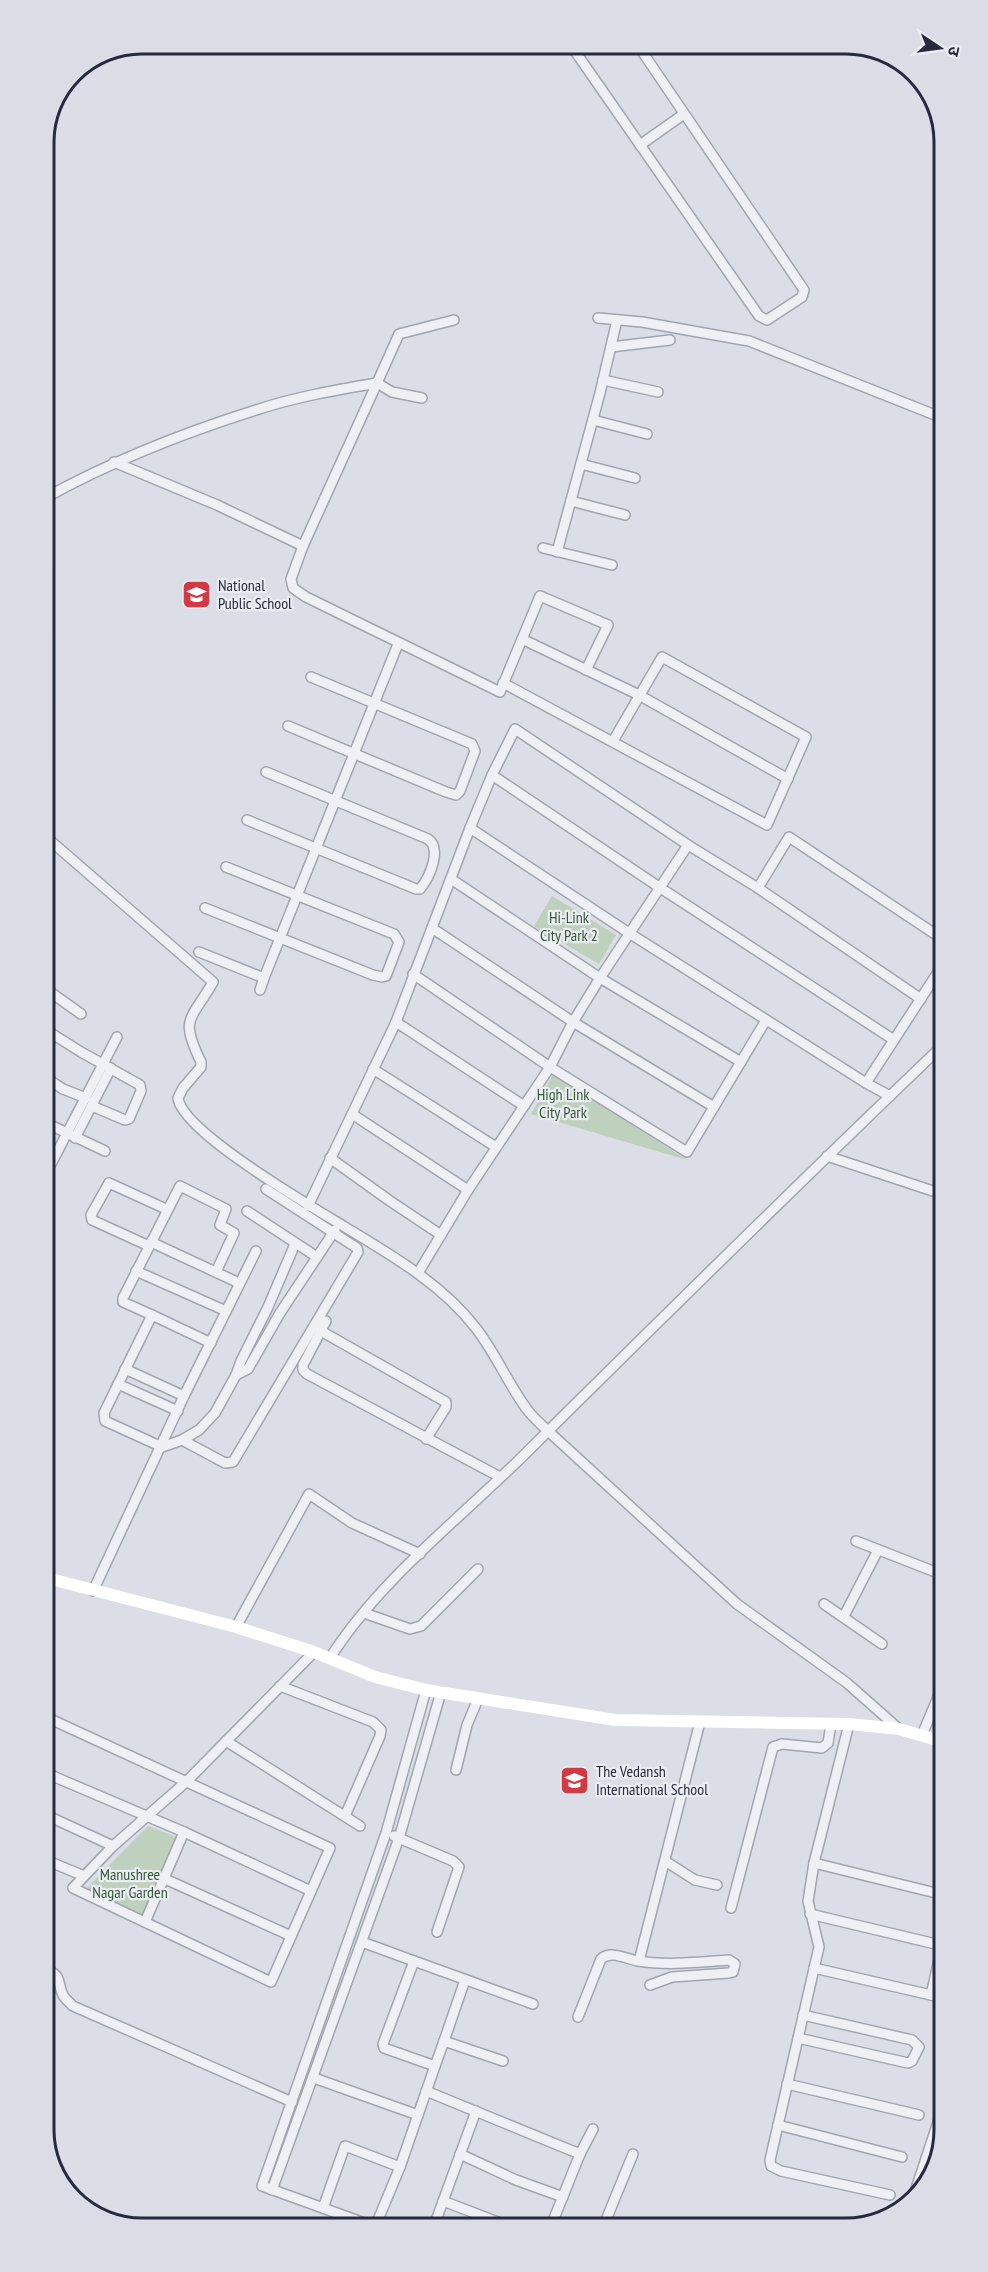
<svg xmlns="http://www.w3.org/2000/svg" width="988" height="2272" viewBox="0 0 988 2272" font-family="'PT Sans Narrow','Noto Sans Devanagari',sans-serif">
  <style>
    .green { fill: #bfd0bc }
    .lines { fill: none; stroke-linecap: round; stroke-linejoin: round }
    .street-casing { stroke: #a1a5b0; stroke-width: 12 }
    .street { stroke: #eef0f5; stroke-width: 9 }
    .secondary { stroke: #fff; stroke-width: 12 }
    .labels { text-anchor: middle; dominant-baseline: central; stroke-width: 4.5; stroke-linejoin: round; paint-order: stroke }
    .poi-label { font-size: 16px; fill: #252b3d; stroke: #eaedf4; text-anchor: start }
    .park-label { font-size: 16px; fill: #355932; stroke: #eaedf4 }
    .rim { fill: none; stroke: #252b3d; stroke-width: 3 }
  </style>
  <rect width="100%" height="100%" fill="#dbdee6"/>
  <g class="green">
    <path d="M 552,896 L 616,935 L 599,964 L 534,926 Z"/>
    <path d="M 554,1073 L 687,1160 L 531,1114 Z"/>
    <path d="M 148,1826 L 179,1838 L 144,1920 L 83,1892 Z"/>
  </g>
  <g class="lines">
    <defs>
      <g id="street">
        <path d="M 570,44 L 759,316 L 767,320 L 802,297 L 804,290 L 637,44"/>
        <path d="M 640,145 L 684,114"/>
        <path d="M 598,318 L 642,322 L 749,341 L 940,417"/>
        <path d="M 611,347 L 670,340"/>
        <path d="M 603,380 L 658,392"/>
        <path d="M 422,398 L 392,392 L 377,383 L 303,546 L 291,579 L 293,588 L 306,597 L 500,692 L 540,596 L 608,625 L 586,670"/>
        <path d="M 593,420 L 647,434"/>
        <path d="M 114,462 L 217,505 L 303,546"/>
        <path d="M 581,464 L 635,478"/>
        <path d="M 45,498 C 112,461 183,433 256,410 C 295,397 336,390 377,383 L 399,334 L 454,320"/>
        <path d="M 571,501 L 625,515"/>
        <path d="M 543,548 L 612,565"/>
        <path d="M 557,552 L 600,393 L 617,320"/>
        <path d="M 522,639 L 639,695 L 788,779"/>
        <path d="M 503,683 L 767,825 L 806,737 L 662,657 L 613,741"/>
        <path d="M 288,726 L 446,792 L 456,795 L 460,791 L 475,751 L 472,744 L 311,677"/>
        <path d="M 492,775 L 659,887 L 894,1040"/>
        <path d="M 247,820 L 416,889 L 420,889 C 430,877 442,849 428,839 L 266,772"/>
        <path d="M 470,828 L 629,933 L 866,1083 L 890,1096"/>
        <path d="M 45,836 L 213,982 C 191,1021 179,1017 201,1062 L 201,1067 L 183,1088 L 178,1098 C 182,1132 314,1208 345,1227 C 391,1255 442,1284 475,1327 C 495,1352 507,1382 526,1408 C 532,1417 541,1424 548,1431 L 737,1604 L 847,1683 L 899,1729"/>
        <path d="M 451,879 L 600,978 L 741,1062"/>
        <path d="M 758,888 L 789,837 L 941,938"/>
        <path d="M 205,908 L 373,975 L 382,977 L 386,976 L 399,942 L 394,934 L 226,867"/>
        <path d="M 432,928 L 573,1022 L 714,1107"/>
        <path d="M 199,952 L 264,978 L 398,644"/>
        <path d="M 413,974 L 550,1067 L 687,1152 L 766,1020"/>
        <path d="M 46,989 L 81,1014"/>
        <path d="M 260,990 L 264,978"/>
        <path d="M 396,1022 L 524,1106"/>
        <path d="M 46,1030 L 81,1052 L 140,1085 L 141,1091 L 129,1119 L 125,1120 L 92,1106"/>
        <path d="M 373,1069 L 496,1147"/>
        <path d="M 46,1078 L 63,1089 L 86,1098"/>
        <path d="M 866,1083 L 942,966"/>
        <path d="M 352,1114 L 468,1190"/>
        <path d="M 46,1123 L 105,1151"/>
        <path d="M 75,1138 L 111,1068"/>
        <path d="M 827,1156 L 942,1194"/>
        <path d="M 330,1158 L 390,1201 L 441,1235"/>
        <path d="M 46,1162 L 51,1164 L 117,1037"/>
        <path d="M 308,1206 L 396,1022 L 470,828 L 492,775 L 515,729 L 688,845 L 758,888 L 921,999"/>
        <path d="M 247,1211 L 317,1257"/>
        <path d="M 151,1242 L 239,1283"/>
        <path d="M 149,1246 L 92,1220 L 91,1215 L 109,1183 L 166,1209"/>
        <path d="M 136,1271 L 226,1311"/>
        <path d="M 216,1272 L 234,1233 L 220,1225 L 226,1209 L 180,1186 L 123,1298 L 123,1302 L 152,1315 L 104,1413 L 105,1421 L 162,1447 L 182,1440 L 199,1430 L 215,1413 L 236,1375 L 241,1361 L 268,1307 L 295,1244"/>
        <path d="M 418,1273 L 468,1190 L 550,1067 L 573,1022 L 600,978 L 688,845"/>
        <path d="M 152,1315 L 211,1343"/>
        <path d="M 326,1321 L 303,1365 L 303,1370 L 307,1374 L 500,1477"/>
        <path d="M 321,1331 L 446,1402 L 446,1407 L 426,1439"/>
        <path d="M 125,1369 L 184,1396"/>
        <path d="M 236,1375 L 248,1369 L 280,1313 L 335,1230"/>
        <path d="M 118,1384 L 178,1411"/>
        <path d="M 182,1440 L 225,1463 L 233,1462 L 358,1252 L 357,1248 L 266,1189"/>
        <path d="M 856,1541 L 943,1575"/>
        <path d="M 93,1591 L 184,1396 L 256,1251"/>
        <path d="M 824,1604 L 882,1644"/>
        <path d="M 364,1613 L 410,1629 L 421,1626 L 478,1569"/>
        <path d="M 844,1616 L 878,1550"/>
        <path d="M 236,1627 L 309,1494 L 352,1523 L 420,1554"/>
        <path d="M 330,1658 C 381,1578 460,1519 527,1452 C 664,1316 802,1180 942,1046"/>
        <path d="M 280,1686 L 373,1722 L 381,1730 L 380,1736 L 345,1816"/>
        <path d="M 48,1718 L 330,1848 L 271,1982 L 73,1888 L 113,1846 L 187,1781 L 314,1652"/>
        <path d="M 849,1724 L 814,1863 L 808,1901 L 819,1947 L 770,2160 L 771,2166 L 781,2171 L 890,2195"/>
        <path d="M 922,1735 L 943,1685"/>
        <path d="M 226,1741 L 360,1826"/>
        <path d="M 456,1770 L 467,1725 L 478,1699"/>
        <path d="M 48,1774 L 184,1832 L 311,1891"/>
        <path d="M 48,1816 L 113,1846"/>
        <path d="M 394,1836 L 453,1861 L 459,1867 L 437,1932"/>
        <path d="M 48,1861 L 84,1876"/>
        <path d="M 665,1861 L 695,1880 L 717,1885"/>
        <path d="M 814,1863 L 944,1895"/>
        <path d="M 163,1878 L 291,1936"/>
        <path d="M 731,1908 L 773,1747 L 782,1744 L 822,1748 L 828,1743 L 831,1724"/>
        <path d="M 810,1914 L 944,1946"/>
        <path d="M 145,1922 L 184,1832"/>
        <path d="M 362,1942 L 414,1961 L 383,2044 L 384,2048 L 435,2066 L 444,2041 L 503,2061"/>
        <path d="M 414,1961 L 533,2004"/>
        <path d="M 639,1961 L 700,1722"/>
        <path d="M 814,1968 L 944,1998"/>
        <path d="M 48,1970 C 63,1977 57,1984 63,1995 C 65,1999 70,2003 73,2006 L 292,2102"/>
        <path d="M 931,1995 L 943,1942"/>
        <path d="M 578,2017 L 601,1959 C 611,1950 626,1959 638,1961 C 667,1966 700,1962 729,1960 L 735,1964 L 733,1972 L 729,1973 L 672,1977 L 650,1985"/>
        <path d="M 939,2024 L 944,2026"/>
        <path d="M 798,2038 L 908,2063 L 912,2061 L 919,2047 L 912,2040 L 803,2015"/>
        <path d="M 444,2041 L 465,1980"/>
        <path d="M 314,2078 L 418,2115 L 400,2167 L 375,2227"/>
        <path d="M 787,2084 L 919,2115"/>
        <path d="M 426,2091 L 580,2154"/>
        <path d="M 418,2115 L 435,2066"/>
        <path d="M 778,2125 L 902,2157"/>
        <path d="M 460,2154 L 516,2180 L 563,2197"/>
        <path d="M 400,2167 L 345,2146 L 323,2208 L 262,2186 L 386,1833 L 426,1690"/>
        <path d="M 272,2190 L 399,1838 L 441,1692"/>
        <path d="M 913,2198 L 944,2104"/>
        <path d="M 443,2201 L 508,2226"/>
        <path d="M 323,2208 L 375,2227"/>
        <path d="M 604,2225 L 633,2154"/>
        <path d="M 434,2226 L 476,2111"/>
        <path d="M 551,2226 L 580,2154 L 593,2129"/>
      </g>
    </defs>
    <use href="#street" class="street-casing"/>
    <use href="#street" class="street"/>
    <path class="secondary" d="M 47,1578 L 236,1627 L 314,1652 L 375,1677 L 426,1690 L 615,1720 L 849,1724 L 899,1729 L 944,1742"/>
  </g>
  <defs>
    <symbol id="school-square" viewBox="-11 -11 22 22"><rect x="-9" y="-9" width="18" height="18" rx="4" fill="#d23943" stroke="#eaedf4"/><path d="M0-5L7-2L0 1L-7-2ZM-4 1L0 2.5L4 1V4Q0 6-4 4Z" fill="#fff"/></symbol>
  </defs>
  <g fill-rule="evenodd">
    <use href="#school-square" x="180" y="578" width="33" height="33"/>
    <use href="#school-square" x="558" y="1764" width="33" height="33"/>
  </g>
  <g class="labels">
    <g class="poi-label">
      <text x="218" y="585">National<tspan x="218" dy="18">Public School</tspan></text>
      <text x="596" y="1771">The Vedansh<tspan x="596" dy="18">International School</tspan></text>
    </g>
    <g class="park-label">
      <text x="569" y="917">Hi-Link<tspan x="569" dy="18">City Park 2</tspan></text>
      <text x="563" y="1094">High Link<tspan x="563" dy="18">City Park</tspan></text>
      <text x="130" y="1874">Manushree<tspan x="130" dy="18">Nagar Garden</tspan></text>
    </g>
  </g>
  <path d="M0 0H988V2272H0ZM142 54H846A88 88 0 0 1 934 142V2130A88 88 0 0 1 846 2218H142A88 88 0 0 1 54 2130V142A88 88 0 0 1 142 54Z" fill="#dadde5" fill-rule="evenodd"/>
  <path class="rim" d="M142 54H846A88 88 0 0 1 934 142V2130A88 88 0 0 1 846 2218H142A88 88 0 0 1 54 2130V142A88 88 0 0 1 142 54Z"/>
  <g transform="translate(940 48) rotate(103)" stroke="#eaedf4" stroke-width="4.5" paint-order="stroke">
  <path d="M0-4.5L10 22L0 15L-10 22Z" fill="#252b3d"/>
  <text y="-9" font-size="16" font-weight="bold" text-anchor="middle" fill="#252b3d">उ</text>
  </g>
</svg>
